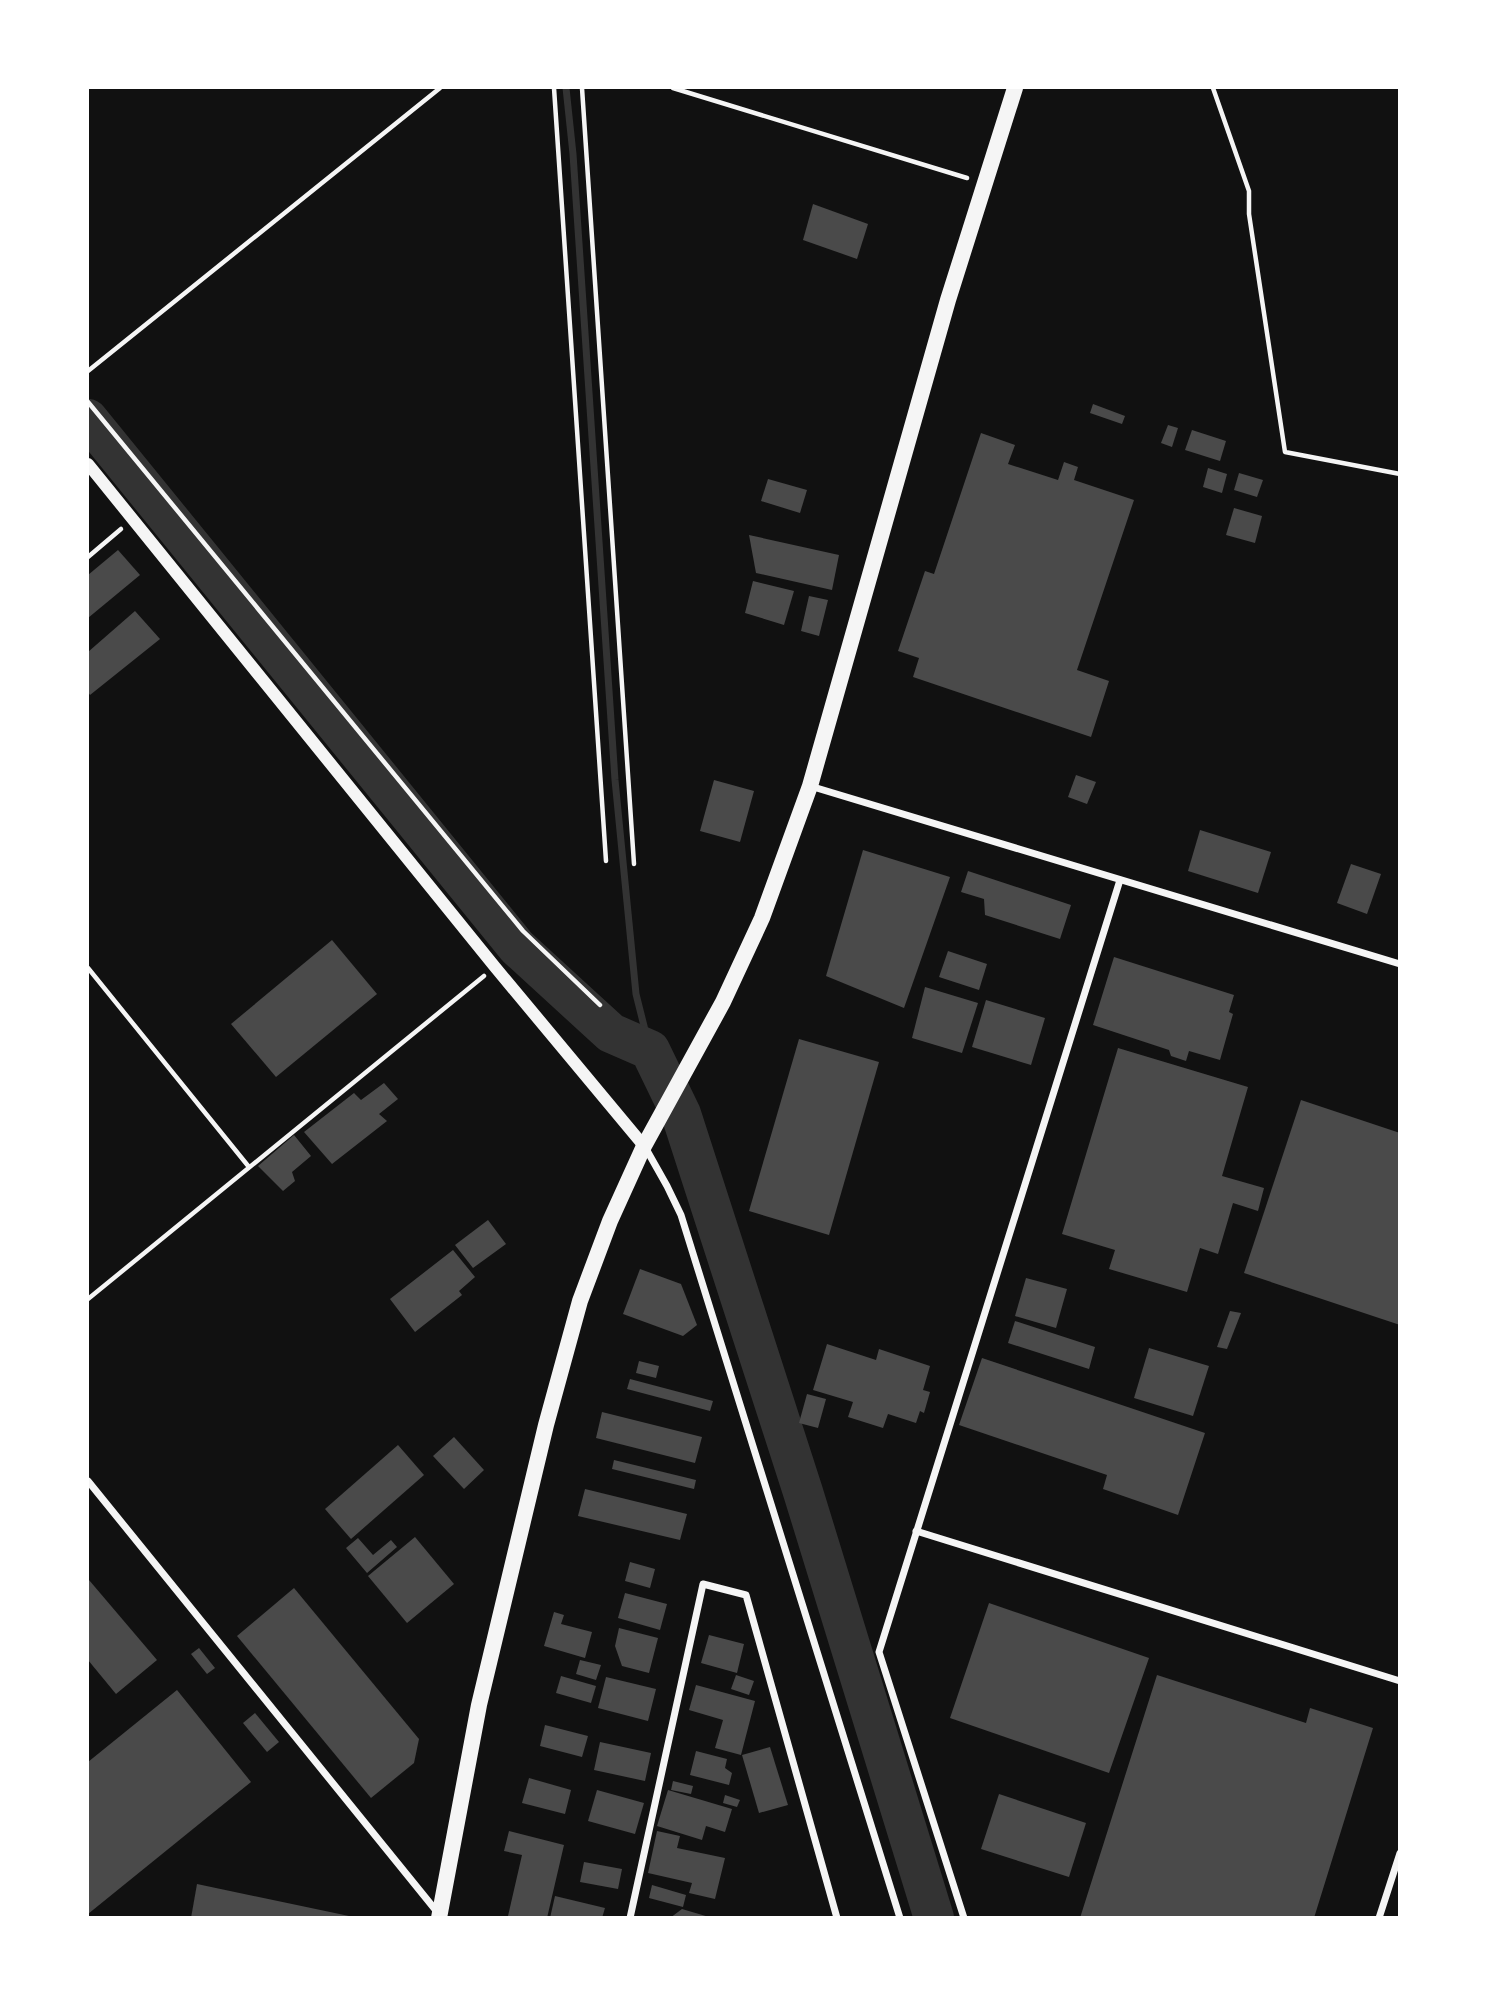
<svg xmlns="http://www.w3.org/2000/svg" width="1487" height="2005" viewBox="0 0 1487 2005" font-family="Literata,serif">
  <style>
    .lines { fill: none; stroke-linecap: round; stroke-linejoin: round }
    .stream { stroke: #333; stroke-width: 7 }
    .river { stroke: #333; stroke-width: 40 }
    .building { fill: #4a4a4a }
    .path { stroke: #f5f5f5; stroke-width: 4.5 }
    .minor { stroke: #f5f5f5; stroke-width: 7 }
    .tertiary { stroke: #f5f5f5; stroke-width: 12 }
    .trunk { stroke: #f5f5f5; stroke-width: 16 }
  </style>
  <rect width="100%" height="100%" fill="#111"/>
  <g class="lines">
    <path class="stream" d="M 566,88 L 573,154 L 615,780 L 636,994 L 650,1050"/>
    <path class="river" d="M 88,419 L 517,947 L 611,1033 L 650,1050 L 681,1114 L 803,1492 L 934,1918"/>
  </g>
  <g class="building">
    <path d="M 813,204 L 868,224 L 857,259 L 803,240 Z"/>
    <path d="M 1093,404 L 1125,416 L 1122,424 L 1090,413 Z"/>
    <path d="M 1168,425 L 1178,428 L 1172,447 L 1161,443 Z"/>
    <path d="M 1192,430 L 1226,441 L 1220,461 L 1185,450 Z"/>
    <path d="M 981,433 L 1015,445 L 1008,464 L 1058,480 L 1064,462 L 1078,467 L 1074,480 L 1134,500 L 1077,670 L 1109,681 L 1091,737 L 913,677 L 919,658 L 898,651 L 925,571 L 934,574 Z"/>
    <path d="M 1208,468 L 1227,474 L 1222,493 L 1203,487 Z"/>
    <path d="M 1239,473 L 1263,480 L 1257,497 L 1234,490 Z"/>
    <path d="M 768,479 L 807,490 L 800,513 L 761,501 Z"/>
    <path d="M 1234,508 L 1262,516 L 1255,543 L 1226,535 Z"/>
    <path d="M 749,535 L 839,555 L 832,590 L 756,573 Z"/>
    <path d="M 118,550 L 140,575 L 88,618 L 88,575 Z"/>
    <path d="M 753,581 L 794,591 L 784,625 L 745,613 Z"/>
    <path d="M 809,596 L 828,600 L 819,636 L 801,631 Z"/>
    <path d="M 135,611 L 160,639 L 90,695 L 88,692 L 88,652 Z"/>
    <path d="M 1076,775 L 1096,782 L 1087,804 L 1068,797 Z"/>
    <path d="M 714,780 L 754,791 L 740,842 L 700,831 Z"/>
    <path d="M 1200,830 L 1271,852 L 1258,893 L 1188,871 Z"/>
    <path d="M 863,850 L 950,877 L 904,1008 L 826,976 Z"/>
    <path d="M 1351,864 L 1381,874 L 1367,914 L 1337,903 Z"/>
    <path d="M 968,871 L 1071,905 L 1060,939 L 985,915 L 984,899 L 961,892 Z"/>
    <path d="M 332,940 L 377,994 L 276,1077 L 231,1024 Z"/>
    <path d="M 948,951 L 987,964 L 979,990 L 939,977 Z"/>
    <path d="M 1114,957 L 1234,995 L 1229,1012 L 1233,1014 L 1220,1060 L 1189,1051 L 1186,1061 L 1171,1056 L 1169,1050 L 1093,1025 Z"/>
    <path d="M 925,987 L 978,1003 L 962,1053 L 912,1038 Z"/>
    <path d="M 986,1000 L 1045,1018 L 1031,1065 L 972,1047 Z"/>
    <path d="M 799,1039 L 879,1062 L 829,1235 L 749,1211 Z"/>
    <path d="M 1118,1048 L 1248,1087 L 1222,1176 L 1264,1188 L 1258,1211 L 1233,1203 L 1218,1254 L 1200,1248 L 1187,1292 L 1109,1269 L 1115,1250 L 1062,1234 Z"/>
    <path d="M 384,1083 L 398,1099 L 379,1114 L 387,1121 L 332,1164 L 304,1132 L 354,1093 L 361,1100 Z"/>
    <path d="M 1301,1100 L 1400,1133 L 1400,1325 L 1244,1273 Z"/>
    <path d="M 294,1135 L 311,1156 L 292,1172 L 295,1181 L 283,1191 L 258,1166 Z"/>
    <path d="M 488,1220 L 506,1244 L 473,1268 L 455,1245 Z"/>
    <path d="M 453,1250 L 475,1277 L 459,1291 L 462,1295 L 415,1332 L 390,1299 Z"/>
    <path d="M 640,1269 L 681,1284 L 697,1325 L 683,1336 L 623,1314 Z"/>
    <path d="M 1026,1278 L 1067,1289 L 1056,1328 L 1015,1316 Z"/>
    <path d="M 1230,1311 L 1241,1313 L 1227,1349 L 1217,1347 Z"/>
    <path d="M 1015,1321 L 1095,1347 L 1089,1369 L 1008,1343 Z"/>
    <path d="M 827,1344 L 876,1360 L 879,1349 L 930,1366 L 923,1390 L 930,1392 L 924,1413 L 920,1411 L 916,1423 L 888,1414 L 883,1428 L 848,1417 L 853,1402 L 813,1390 Z"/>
    <path d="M 1149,1348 L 1209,1366 L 1193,1416 L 1134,1398 Z"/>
    <path d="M 982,1358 L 1205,1433 L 1178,1515 L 1103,1489 L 1107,1475 L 959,1425 Z"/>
    <path d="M 639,1361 L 659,1366 L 656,1378 L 636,1373 Z"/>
    <path d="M 630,1379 L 713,1401 L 710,1411 L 627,1389 Z"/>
    <path d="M 807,1394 L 826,1399 L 818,1428 L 799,1423 Z"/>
    <path d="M 602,1412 L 702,1437 L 695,1463 L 596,1438 Z"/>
    <path d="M 454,1437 L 484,1470 L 464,1489 L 433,1456 Z"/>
    <path d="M 398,1445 L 424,1475 L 351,1539 L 325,1509 Z"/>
    <path d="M 614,1460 L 696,1480 L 694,1489 L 612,1469 Z"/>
    <path d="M 585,1489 L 687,1514 L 680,1540 L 578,1516 Z"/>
    <path d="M 415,1537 L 454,1584 L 407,1623 L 368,1576 Z"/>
    <path d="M 358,1538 L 373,1555 L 391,1540 L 397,1547 L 367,1573 L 346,1548 Z"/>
    <path d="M 630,1562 L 655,1569 L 650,1588 L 625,1581 Z"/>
    <path d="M 89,1580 L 157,1660 L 116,1694 L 88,1660 L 88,1581 Z"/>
    <path d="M 294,1588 L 419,1739 L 414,1763 L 371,1798 L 237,1636 Z"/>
    <path d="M 625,1593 L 667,1604 L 660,1630 L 618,1618 Z"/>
    <path d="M 989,1603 L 1149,1658 L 1109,1773 L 950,1718 Z"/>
    <path d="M 554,1612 L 564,1615 L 561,1624 L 592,1632 L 585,1658 L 544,1646 Z"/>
    <path d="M 619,1628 L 658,1638 L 649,1673 L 622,1666 L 615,1646 Z"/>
    <path d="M 709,1635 L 744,1644 L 737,1673 L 701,1663 Z"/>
    <path d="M 199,1648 L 215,1668 L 207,1674 L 191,1654 Z"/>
    <path d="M 580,1660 L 601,1665 L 596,1680 L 576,1674 Z"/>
    <path d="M 736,1675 L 754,1681 L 749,1695 L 731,1689 Z"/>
    <path d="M 1157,1675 L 1306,1723 L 1310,1708 L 1373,1728 L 1314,1918 L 1080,1918 Z"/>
    <path d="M 561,1676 L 596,1686 L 591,1703 L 556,1693 Z"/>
    <path d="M 606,1677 L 656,1689 L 648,1721 L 598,1708 Z"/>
    <path d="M 696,1685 L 755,1701 L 741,1755 L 715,1748 L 723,1720 L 689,1710 Z"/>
    <path d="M 177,1690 L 251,1782 L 88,1914 L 88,1762 Z"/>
    <path d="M 255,1713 L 279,1742 L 267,1752 L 243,1723 Z"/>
    <path d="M 545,1725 L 588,1736 L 582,1757 L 540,1746 Z"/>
    <path d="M 600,1742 L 651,1753 L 645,1781 L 594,1770 Z"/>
    <path d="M 770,1747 L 788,1805 L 759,1813 L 742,1755 Z"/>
    <path d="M 696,1751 L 727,1759 L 725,1768 L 732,1773 L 729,1785 L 690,1775 Z"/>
    <path d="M 529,1778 L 571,1790 L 565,1814 L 522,1803 Z"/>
    <path d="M 673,1781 L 693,1786 L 691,1794 L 671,1790 Z"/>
    <path d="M 597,1790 L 644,1803 L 635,1834 L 588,1821 Z"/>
    <path d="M 668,1790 L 732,1809 L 725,1832 L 706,1826 L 702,1840 L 657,1826 Z"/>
    <path d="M 999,1794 L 1086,1823 L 1069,1877 L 981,1849 Z"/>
    <path d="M 725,1795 L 740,1800 L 737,1807 L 723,1803 Z"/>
    <path d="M 509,1831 L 564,1845 L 547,1918 L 508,1916 L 522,1855 L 504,1851 Z"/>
    <path d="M 657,1831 L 680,1836 L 677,1848 L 725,1858 L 715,1899 L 689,1893 L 692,1883 L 648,1873 Z"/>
    <path d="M 584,1862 L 622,1869 L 618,1889 L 580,1882 Z"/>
    <path d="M 197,1884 L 349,1916 L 349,1918 L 191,1918 Z"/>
    <path d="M 652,1885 L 686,1895 L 683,1907 L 649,1898 Z"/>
    <path d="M 555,1896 L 605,1908 L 602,1918 L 550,1918 Z"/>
    <path d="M 682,1909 L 709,1917 L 709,1918 L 670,1918 Z"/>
  </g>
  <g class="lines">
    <g class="path">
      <path d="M 554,88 L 606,861"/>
      <path d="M 582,88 L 634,864"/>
      <path d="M 673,88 L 967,178"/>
      <path d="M 1213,88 L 1249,191 L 1249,214 L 1285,452 L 1400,474"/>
      <path d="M 88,371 L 440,88"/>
      <path d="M 88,402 L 523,931 L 600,1005"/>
      <path d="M 88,557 L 121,529"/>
      <path d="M 88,968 L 249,1167"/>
      <path d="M 88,1299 L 484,976"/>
    </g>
    <g class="minor">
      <path d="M 810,786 L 1400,964"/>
      <path d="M 645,1147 L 667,1186 L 681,1215 L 900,1918"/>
      <path d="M 88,1481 L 438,1913"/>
      <path d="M 916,1531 L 1400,1681"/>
      <path d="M 630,1918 L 703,1584 L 746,1595 L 837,1918"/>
      <path d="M 964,1918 L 879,1652 L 1120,880"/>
      <path d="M 1379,1918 L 1400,1853"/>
    </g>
    <path class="tertiary" d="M 88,464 L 495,967 L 644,1146"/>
    <path class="trunk" d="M 439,1918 L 479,1705 L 546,1425 L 580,1301 L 610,1221 L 644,1146 L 723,1002 L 762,918 L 810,786 L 948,300 L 1015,88"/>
  </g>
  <rect width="1487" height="2005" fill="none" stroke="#ffffff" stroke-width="178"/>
</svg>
